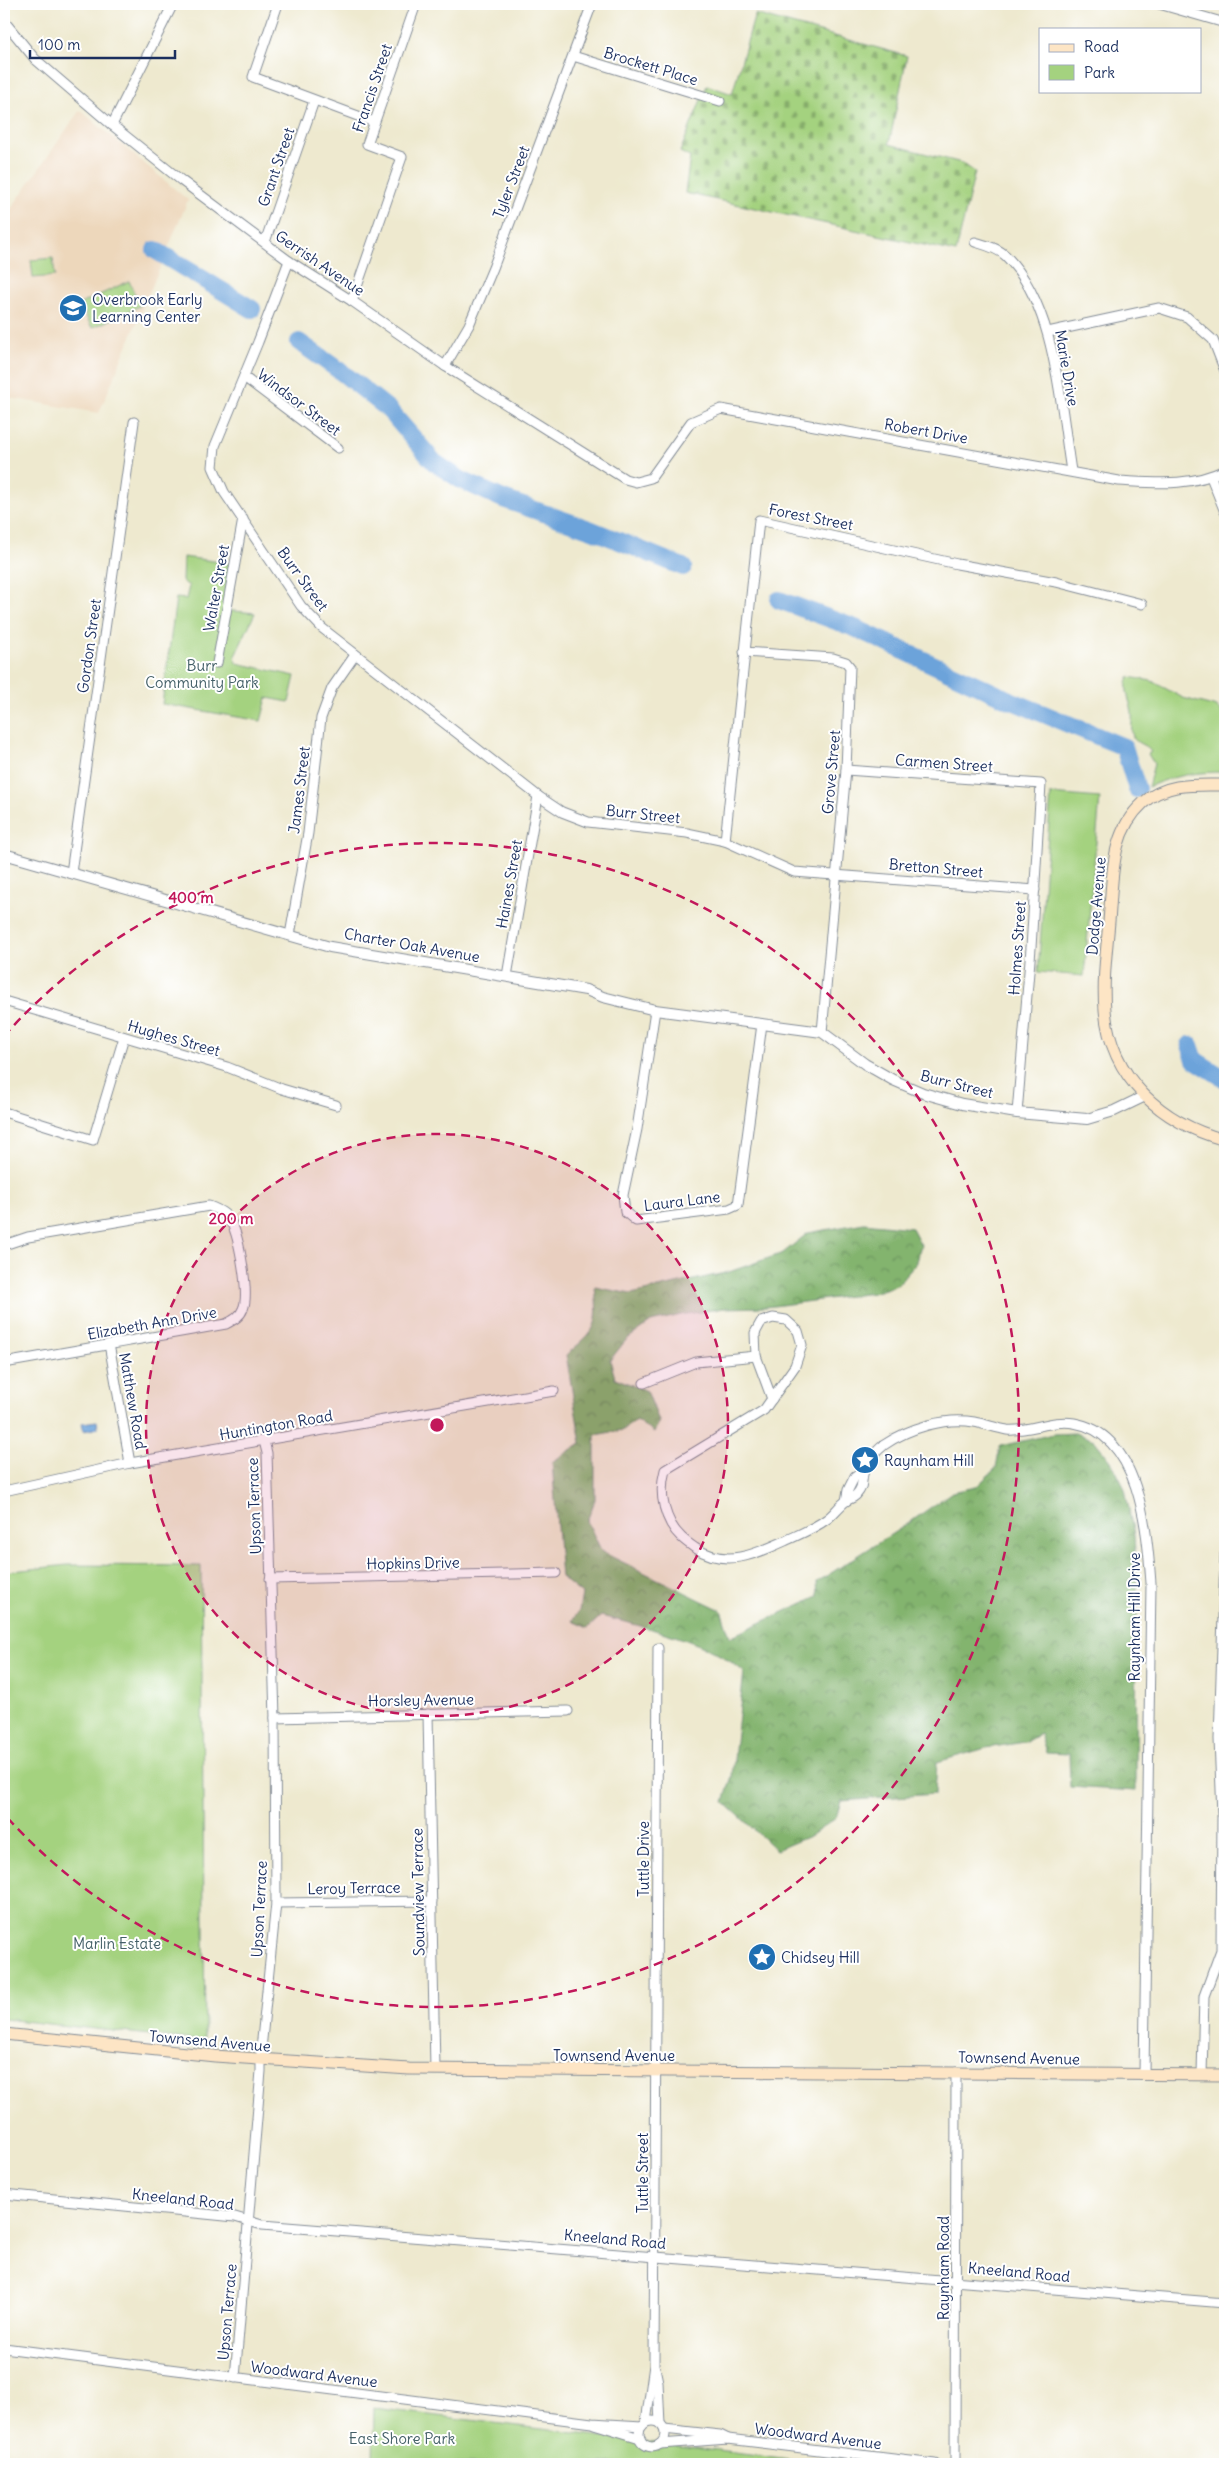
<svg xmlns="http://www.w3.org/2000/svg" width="1229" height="2468" viewBox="0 0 1229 2468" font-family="Delius,sans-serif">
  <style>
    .built { fill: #edd7bb }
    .green { fill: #a4d27f; stroke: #60806e }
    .forest { fill: url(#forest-crowns); stroke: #4f7266 }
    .cemetery { fill: url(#cemetery-stones); stroke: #60806e }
    .water { fill: url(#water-ripples); stroke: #44699c }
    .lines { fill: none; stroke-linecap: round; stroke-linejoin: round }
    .river { stroke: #6ca3da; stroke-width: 18 }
    .minor-casing { stroke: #848c96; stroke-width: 11 }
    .tertiary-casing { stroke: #848c96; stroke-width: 12 }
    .secondary-casing { stroke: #848c96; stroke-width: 13 }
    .minor { stroke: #fff; stroke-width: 9 }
    .tertiary { stroke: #fff; stroke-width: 10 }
    .secondary { stroke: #fde5c5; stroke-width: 11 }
    .ring { fill: none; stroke: #c2185b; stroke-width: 2.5; stroke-dasharray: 9 6 }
    .labels { text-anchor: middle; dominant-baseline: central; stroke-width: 4; stroke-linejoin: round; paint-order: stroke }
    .street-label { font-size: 15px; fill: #1b2f5e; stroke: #fff }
    .poi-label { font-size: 15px; fill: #1b2f5e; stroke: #fff; text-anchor: start }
    .park-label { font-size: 15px; fill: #446068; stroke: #fff }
    .centre { fill: #c2185b; stroke: #fff; stroke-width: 2.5 }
    .ring-label { font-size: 15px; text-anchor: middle; font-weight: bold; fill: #c2185b; stroke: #fff; stroke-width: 4; stroke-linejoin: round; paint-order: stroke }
  </style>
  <defs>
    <pattern id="forest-crowns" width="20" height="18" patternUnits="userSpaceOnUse" patternTransform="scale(1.25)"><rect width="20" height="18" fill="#83b46e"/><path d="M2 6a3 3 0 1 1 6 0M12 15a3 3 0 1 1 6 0" fill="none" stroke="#6a935e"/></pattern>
    <pattern id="cemetery-stones" width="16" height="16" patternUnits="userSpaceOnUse" patternTransform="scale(1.25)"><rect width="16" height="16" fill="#a4d27f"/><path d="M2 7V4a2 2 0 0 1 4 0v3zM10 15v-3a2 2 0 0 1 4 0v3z" fill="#85ab6b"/></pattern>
    <pattern id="water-ripples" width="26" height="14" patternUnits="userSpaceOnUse" patternTransform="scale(1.25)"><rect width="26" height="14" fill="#6ca3da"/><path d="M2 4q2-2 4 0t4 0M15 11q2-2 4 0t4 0" fill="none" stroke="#5885b4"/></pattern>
  </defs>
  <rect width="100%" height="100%" fill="#fff"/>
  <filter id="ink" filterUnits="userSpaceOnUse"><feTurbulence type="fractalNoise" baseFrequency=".02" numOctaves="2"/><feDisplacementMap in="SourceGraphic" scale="10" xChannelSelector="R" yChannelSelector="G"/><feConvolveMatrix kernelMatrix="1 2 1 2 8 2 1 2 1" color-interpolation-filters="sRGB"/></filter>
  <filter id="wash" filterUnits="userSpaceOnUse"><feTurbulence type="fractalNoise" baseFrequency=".0096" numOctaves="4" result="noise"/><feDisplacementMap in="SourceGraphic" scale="20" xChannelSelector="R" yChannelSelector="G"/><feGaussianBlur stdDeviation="1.12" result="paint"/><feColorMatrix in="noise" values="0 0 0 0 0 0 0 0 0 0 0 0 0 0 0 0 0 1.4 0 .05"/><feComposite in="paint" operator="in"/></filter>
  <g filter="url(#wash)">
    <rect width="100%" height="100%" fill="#eee9cf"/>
    <path class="built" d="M 80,110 L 188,200 L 99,413 L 4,397 L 4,219 Z"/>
    <g class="green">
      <path d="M 53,258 L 55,276 L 33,278 L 31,260 Z"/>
      <path d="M 129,281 L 140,306 L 92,328 L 80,304 Z"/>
      <path d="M 183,557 L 229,563 L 224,610 L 255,613 L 235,656 L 237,663 L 295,676 L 289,702 L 267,698 L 261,721 L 162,704 L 176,598 L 186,599 L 189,586 L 182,581 Z"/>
      <path d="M 1129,677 L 1152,681 L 1183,698 L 1217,707 L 1225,716 L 1225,772 C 1197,772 1174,775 1148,787 L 1154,764 L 1148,754 L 1151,752 C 1146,744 1136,744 1133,737 C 1130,729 1133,720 1132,712 C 1130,700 1123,689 1129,677 Z"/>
      <path d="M 1051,794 L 1100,798 L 1084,976 L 1038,972 Z"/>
      <path d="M 67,1565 L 201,1566 L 205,2041 L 4,2019 L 4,1572 Z"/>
      <path d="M 374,2408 L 822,2464 L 373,2464 Z"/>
    </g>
    <path class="forest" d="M 864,1223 L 912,1228 L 921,1245 L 915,1265 L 897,1285 L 873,1293 L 766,1307 L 724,1308 L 681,1315 L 651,1322 L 626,1340 L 610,1360 L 615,1378 L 647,1391 L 659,1421 L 654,1433 L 636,1420 L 623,1430 L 595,1435 L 595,1500 L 587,1521 L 602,1552 L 721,1610 L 730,1637 L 818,1596 L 817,1582 L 909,1523 L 952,1492 L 976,1487 L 996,1468 L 1000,1446 L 1054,1434 L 1075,1433 L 1094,1440 L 1111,1461 L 1125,1489 L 1134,1535 L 1137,1586 L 1136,1791 L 1070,1787 L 1069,1754 L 1046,1753 L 1040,1734 L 1025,1742 L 986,1748 L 937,1762 L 935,1794 L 841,1801 L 836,1818 L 812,1835 L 776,1850 L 724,1802 L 732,1776 L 744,1672 C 708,1640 647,1628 601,1616 L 588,1628 L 572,1621 L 579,1611 L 582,1594 L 561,1577 L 552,1462 L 581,1443 L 566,1355 C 597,1329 599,1328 595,1287 L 631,1294 L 729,1272 L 783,1253 L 808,1233 Z"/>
    <path class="cemetery" d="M 755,14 L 907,56 L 889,144 L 962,163 L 975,172 L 956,252 L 685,193 L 690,157 L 680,152 L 707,85 L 732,94 Z"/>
    <path class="water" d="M 97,1421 L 98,1428 L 84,1431 L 82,1423 Z"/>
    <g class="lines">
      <g class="river">
        <path d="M 155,250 L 252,309"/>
        <path d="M 299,342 L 344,374 L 388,409 L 434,462 L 461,480 L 503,499 L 592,530 L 683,567"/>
        <path d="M 779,600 L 855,628 L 1005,698 L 1124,747 L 1137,789"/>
        <path d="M 1190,1045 L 1195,1060 L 1225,1079"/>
      </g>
    </g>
  </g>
  <g filter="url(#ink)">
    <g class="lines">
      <defs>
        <g id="minor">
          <path d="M 278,4 L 253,77 L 374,122"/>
          <path d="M 1159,4 L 1225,23"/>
          <path d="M 4,21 L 35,59 L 112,125 L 182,181 L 289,261 L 352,301 L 445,366 L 625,479 L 636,482 L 651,478 L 691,422 L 721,409 L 1119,481 C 1157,483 1189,487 1225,470"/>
          <path d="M 573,56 L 720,101"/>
          <path d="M 112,125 L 173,4"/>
          <path d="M 265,242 L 314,101"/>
          <path d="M 975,242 C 985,245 998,248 1006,256 C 1056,306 1060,403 1071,471"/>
          <path d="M 289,261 L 258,342 L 215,446 L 213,467 L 224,492 L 301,606 L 322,628 L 538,796 L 562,812 L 588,822 L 687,833 L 725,841 L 794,872 L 1035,890"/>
          <path d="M 352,301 L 402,157 L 367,144 L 416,4"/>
          <path d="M 1048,332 L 1159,308 L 1187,317 L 1213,340 L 1225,371"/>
          <path d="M 445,366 L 469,325 L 493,268 L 592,4"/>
          <path d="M 244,377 L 338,448"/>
          <path d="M 1211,477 L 1225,512"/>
          <path d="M 744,652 L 833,658 L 846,662 L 850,667 L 846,770 L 822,1032"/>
          <path d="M 217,663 L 243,519"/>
          <path d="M 846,770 L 1041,784 L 1031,948 L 1017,1113"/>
          <path d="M 725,841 L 759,520 L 957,564 L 1056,582 L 1142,604"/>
          <path d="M 71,873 L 134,422"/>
          <path d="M 290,935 L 308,833 L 321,718 L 332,688 L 355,655"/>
          <path d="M 507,976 L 538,796"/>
          <path d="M 4,1001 L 227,1067 L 282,1089 L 336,1105"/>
          <path d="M 655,1010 L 637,1129 L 623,1195 L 625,1212 L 636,1221 L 729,1209 L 738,1205 L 762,1024"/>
          <path d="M 4,1112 L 93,1140 L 124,1037"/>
          <path d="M 4,1245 L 28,1237 L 209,1206 C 219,1210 226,1213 231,1222 C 239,1236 250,1295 243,1309 C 240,1317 233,1320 226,1324 L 4,1363"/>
          <path d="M 109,1344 L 130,1463"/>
          <path d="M 756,1356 L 772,1399"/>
          <path d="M 644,1383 L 696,1362 L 756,1356 L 755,1333 L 761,1322 L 773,1318 L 786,1320 L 798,1331 L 802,1345 L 795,1366 L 764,1410 L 665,1470 C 660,1488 662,1507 671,1524 C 677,1535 685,1541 695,1548 C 727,1568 756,1554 787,1540 C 800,1534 815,1528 827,1519 C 834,1514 839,1506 846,1501 C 849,1499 853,1498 856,1495 C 865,1485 860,1481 864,1471 C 867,1462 877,1450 884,1445 C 909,1428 945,1417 974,1422 C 985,1424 996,1428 1007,1430 C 1030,1432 1052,1419 1074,1423 C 1140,1434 1147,1530 1151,1583 L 1144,2074"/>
          <path d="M 4,1491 L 130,1463 L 554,1391"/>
          <path d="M 846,1501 L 848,1490 L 855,1476 L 863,1472"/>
          <path d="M 270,1579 L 556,1573"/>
          <path d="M 428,1714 L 435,2069"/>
          <path d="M 275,1718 L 568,1711"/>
          <path d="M 276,1903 L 432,1901"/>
          <path d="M 1202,2075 L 1204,1996 L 1221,1950 L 1222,1815 L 1219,1739 L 1225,1554"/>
          <path d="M 4,2194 L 235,2217 L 262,2225 L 1225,2303"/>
          <path d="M 4,2348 L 592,2423 L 642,2426"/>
          <path d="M 655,2368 L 658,2382 L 660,2424"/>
          <path d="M 235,2378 L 261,2071 L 261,2049 L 276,1903 L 275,1718 L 267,1453 L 264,1441"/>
          <circle cx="652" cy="2434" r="13"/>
          <path d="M 646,2422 L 654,2365 L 658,1648"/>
          <path d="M 594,2424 L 640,2438"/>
          <path d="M 664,2429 L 720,2435 L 728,2439"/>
          <path d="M 660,2444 L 728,2439 L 935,2464"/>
          <path d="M 955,2464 L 956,2072"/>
        </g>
        <path id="tertiary" d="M 4,854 L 330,947 L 586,990 L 603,997 L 655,1010 L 822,1032 L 865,1064 L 893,1080 L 923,1093 L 962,1104 L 1017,1113 L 1087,1119 L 1114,1111 L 1143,1097"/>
        <g id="secondary">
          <path d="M 1225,785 C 1196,785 1166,782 1143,803 C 1112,831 1113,871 1110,908 C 1108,942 1102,977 1105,1010 C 1111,1079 1162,1123 1225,1140"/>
          <path d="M 4,2034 L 215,2056 L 409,2069 L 1225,2075"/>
        </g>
      </defs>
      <use href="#minor" class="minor-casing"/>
      <use href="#tertiary" class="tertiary-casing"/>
      <use href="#secondary" class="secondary-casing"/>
      <use href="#minor" class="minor"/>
      <use href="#tertiary" class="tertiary"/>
      <use href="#secondary" class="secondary"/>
    </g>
  </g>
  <circle cx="437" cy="1425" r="291" fill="#c2185b" fill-opacity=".12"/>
  <g class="ring">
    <circle cx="437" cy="1425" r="291"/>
    <path d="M4 1036A582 582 0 1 1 4 1814"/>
  </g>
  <defs>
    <symbol id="school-disc" viewBox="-11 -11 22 22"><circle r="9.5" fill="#1f6fb2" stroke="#fff"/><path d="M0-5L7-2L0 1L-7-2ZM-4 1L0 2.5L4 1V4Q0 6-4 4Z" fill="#fff"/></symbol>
    <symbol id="sight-disc" viewBox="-11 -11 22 22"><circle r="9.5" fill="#1f6fb2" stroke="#fff"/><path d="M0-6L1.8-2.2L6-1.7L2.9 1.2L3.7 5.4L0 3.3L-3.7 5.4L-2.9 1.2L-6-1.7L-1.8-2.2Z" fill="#fff"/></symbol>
  </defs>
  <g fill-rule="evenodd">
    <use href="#school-disc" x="57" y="292" width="32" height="32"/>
    <use href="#sight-disc" x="849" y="1444" width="32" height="32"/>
    <use href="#sight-disc" x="746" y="1941" width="32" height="32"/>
  </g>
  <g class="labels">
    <g class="street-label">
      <text transform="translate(651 66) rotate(17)">Brockett Place</text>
      <text transform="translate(372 88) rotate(-71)">Francis Street</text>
      <text transform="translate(276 167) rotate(-71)">Grant Street</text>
      <text transform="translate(511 182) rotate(-69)">Tyler Street</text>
      <text transform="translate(320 263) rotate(34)">Gerrish Avenue</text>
      <text transform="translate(1067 368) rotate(80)">Marie Drive</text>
      <text transform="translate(299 402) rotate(37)">Windsor Street</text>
      <text transform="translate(926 431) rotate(10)">Robert Drive</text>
      <text transform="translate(811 517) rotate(11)">Forest Street</text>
      <text transform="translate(303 579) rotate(54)">Burr Street</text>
      <text transform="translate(216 588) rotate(-80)">Walter Street</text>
      <text transform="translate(89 646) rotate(-82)">Gordon Street</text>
      <text transform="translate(944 763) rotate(4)">Carmen Street</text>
      <text transform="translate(831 772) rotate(-85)">Grove Street</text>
      <text transform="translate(299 790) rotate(-83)">James Street</text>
      <text transform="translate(643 814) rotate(6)">Burr Street</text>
      <text transform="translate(936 868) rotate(5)">Bretton Street</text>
      <text transform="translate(509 884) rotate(-80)">Haines Street</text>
      <text transform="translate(1096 906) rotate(-85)">Dodge Avenue</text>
      <text transform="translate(412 945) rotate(10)">Charter Oak Avenue</text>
      <text transform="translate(1017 948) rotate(-86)">Holmes Street</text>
      <text transform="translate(174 1038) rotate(16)">Hughes Street</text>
      <text transform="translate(957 1084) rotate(14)">Burr Street</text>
      <text transform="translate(682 1201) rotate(-7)">Laura Lane</text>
      <text transform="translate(152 1323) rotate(-10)">Elizabeth Ann Drive</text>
      <text transform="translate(133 1401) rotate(80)">Matthew Road</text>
      <text transform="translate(276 1425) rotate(-10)">Huntington Road</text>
      <text transform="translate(254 1506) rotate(-92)">Upson Terrace</text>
      <text transform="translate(413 1563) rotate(-1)">Hopkins Drive</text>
      <text transform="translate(1134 1617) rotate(-90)">Raynham Hill Drive</text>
      <text transform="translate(421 1700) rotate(-1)">Horsley Avenue</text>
      <text transform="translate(643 1859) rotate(-90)">Tuttle Drive</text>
      <text transform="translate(354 1888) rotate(-1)">Leroy Terrace</text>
      <text transform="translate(418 1892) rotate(-91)">Soundview Terrace</text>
      <text transform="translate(259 1909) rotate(-87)">Upson Terrace</text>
      <text transform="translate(210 2041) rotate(5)">Townsend Avenue</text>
      <text x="614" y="2055">Townsend Avenue</text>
      <text transform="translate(1019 2058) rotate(1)">Townsend Avenue</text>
      <text transform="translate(642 2173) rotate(-90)">Tuttle Street</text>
      <text transform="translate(183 2199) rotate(6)">Kneeland Road</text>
      <text transform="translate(615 2239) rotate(5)">Kneeland Road</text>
      <text transform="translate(943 2268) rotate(-90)">Raynham Road</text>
      <text transform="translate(1019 2272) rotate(5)">Kneeland Road</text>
      <text transform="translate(227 2312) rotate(-85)">Upson Terrace</text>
      <text transform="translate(314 2374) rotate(7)">Woodward Avenue</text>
      <text transform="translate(818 2436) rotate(7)">Woodward Avenue</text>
    </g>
    <g class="poi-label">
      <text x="92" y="299">Overbrook Early<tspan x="92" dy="17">Learning Center</tspan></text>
      <text x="884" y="1460">Raynham Hill</text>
      <text x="781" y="1957">Chidsey Hill</text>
    </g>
    <g class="park-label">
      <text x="202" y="665">Burr<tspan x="202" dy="17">Community Park</tspan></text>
      <text x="117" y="1943">Marlin Estate</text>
      <text x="402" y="2438">East Shore Park</text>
    </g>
  </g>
  <circle cx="437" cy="1425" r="8" class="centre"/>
  <g class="ring-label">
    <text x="191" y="903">400 m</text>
    <text x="231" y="1224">200 m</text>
  </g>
  <rect width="1229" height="2468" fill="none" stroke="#fff" stroke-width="20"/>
  <rect x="1039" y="28" width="162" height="65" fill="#ffffff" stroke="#a4acbf"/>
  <rect x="1049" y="44" width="25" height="8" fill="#fde5c5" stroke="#a4acbf"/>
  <text x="1084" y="52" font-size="15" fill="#1b2f5e">Road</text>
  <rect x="1049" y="65" width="25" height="15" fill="#a4d27f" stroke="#a4acbf"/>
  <text x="1084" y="78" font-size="15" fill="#1b2f5e">Park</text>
  <path d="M30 50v8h145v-8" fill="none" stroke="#1b2f5e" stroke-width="2.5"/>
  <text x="38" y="50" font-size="15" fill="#1b2f5e" stroke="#ffffff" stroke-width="4" paint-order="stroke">100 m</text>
</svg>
